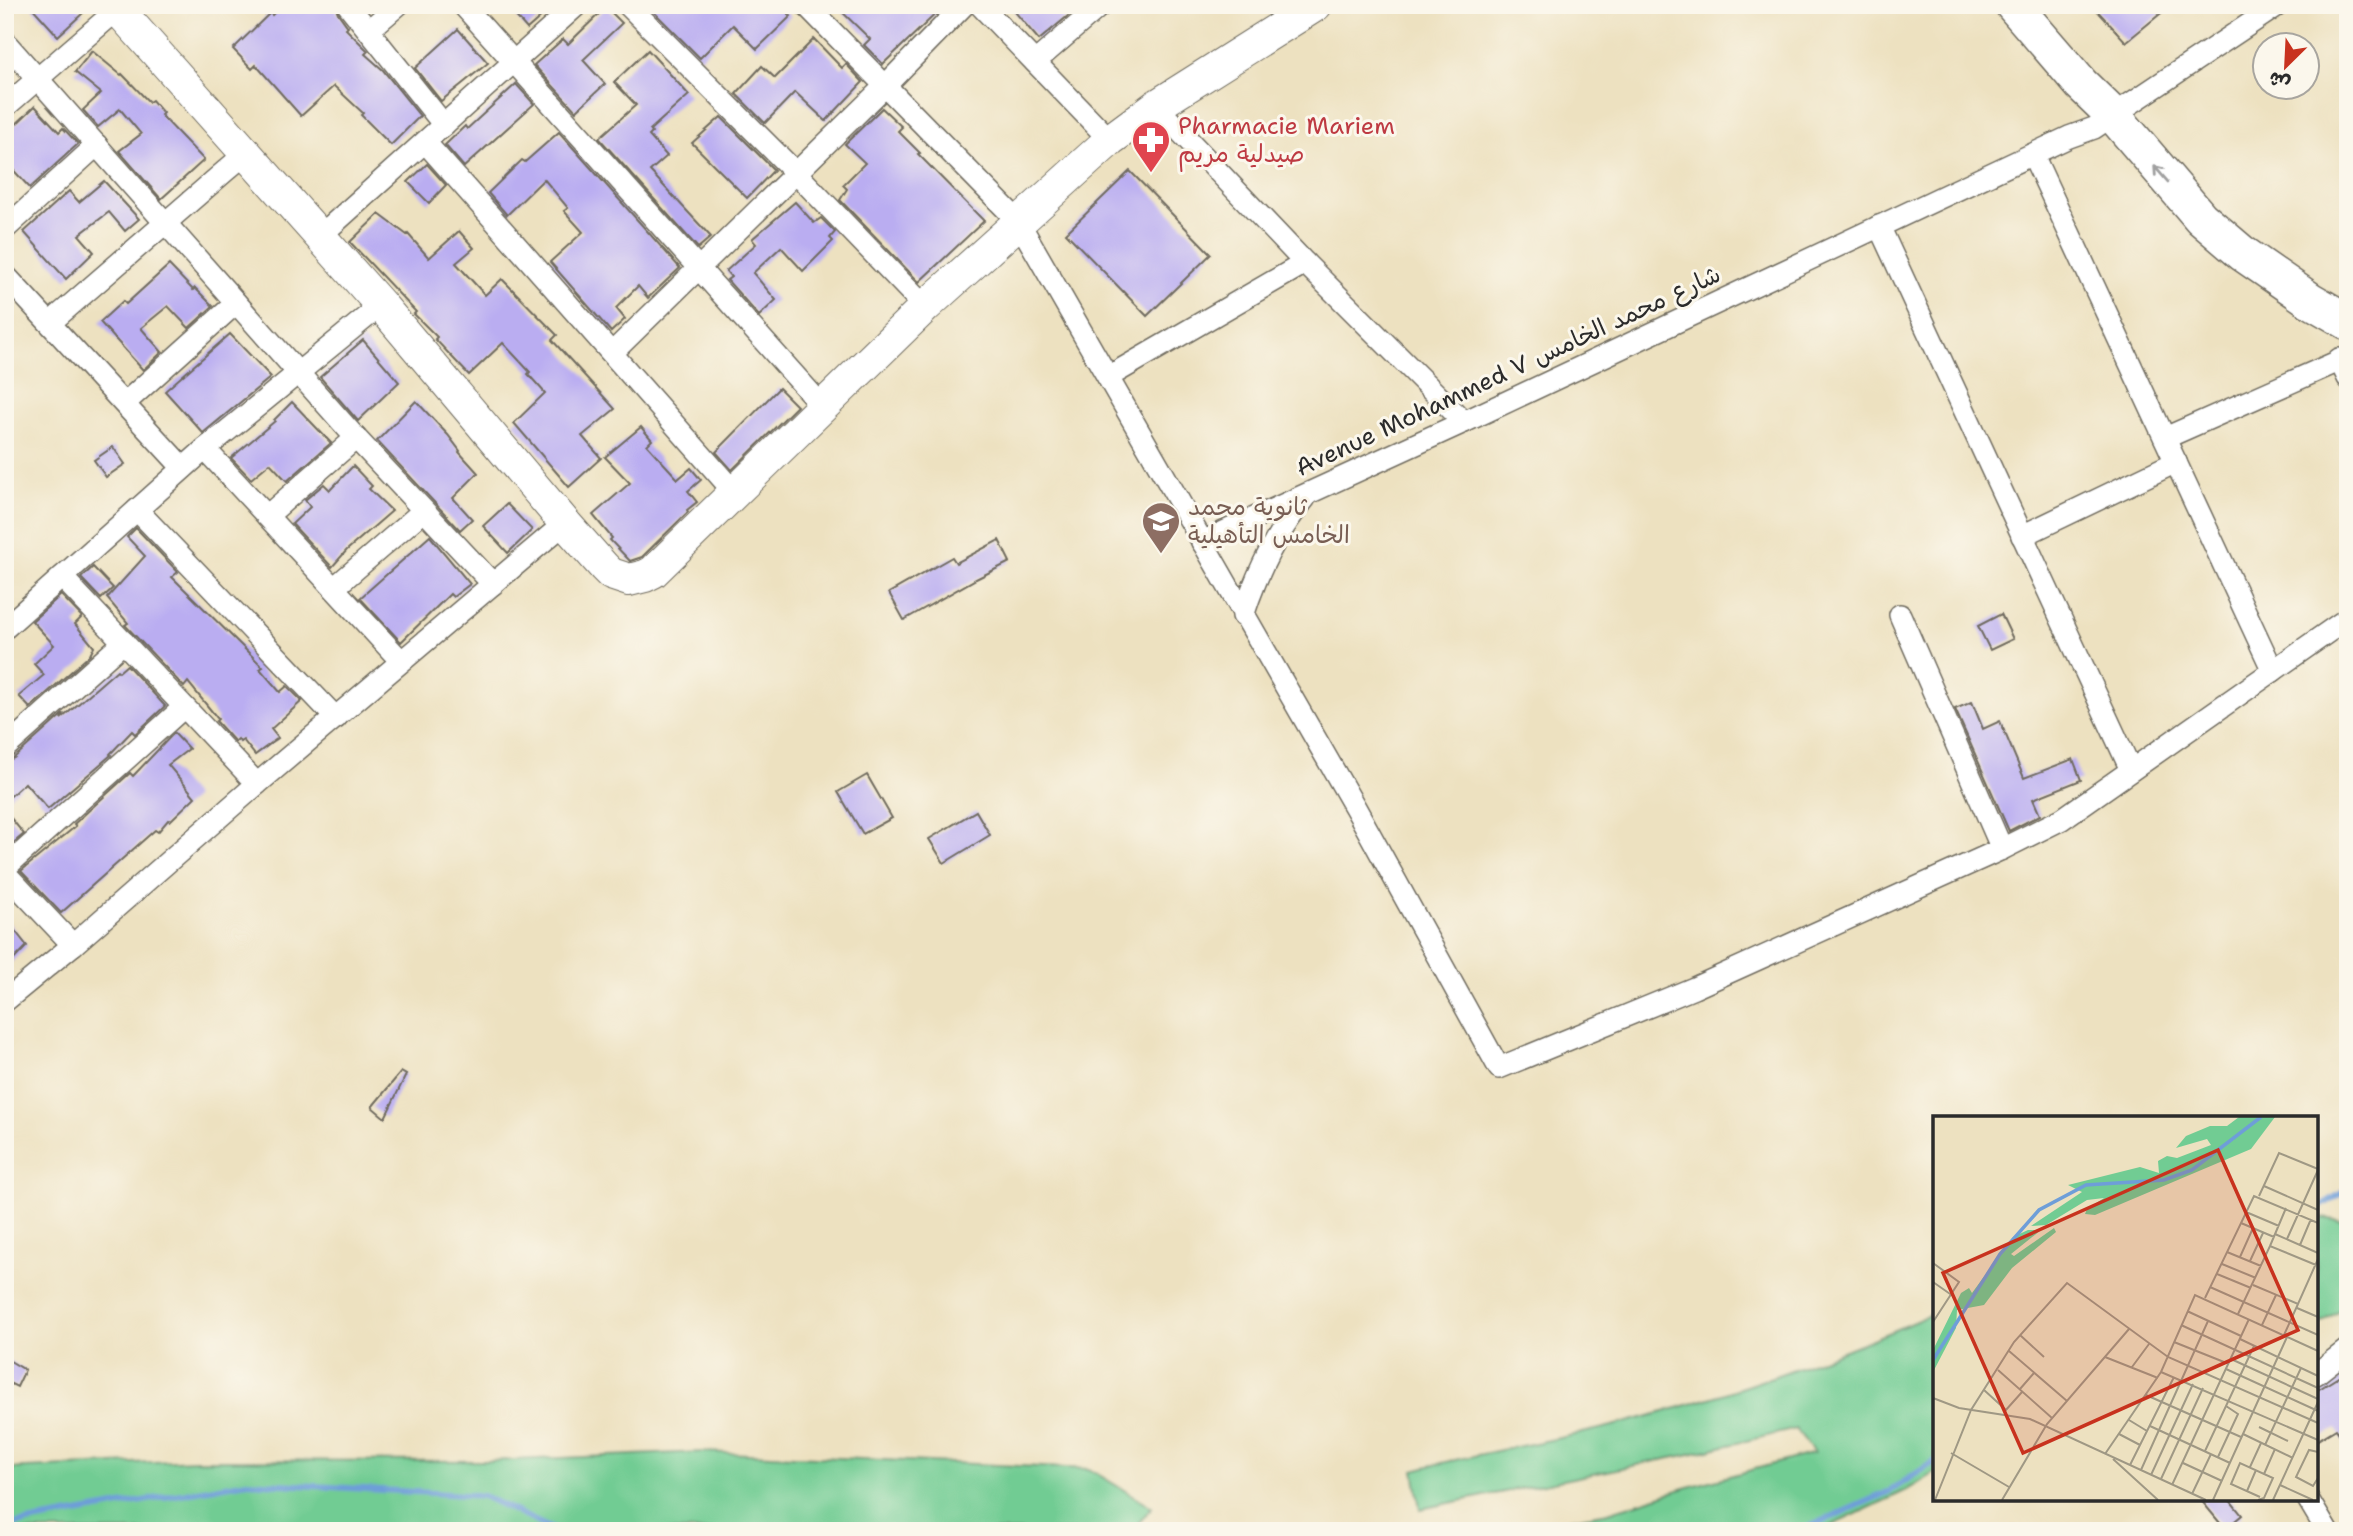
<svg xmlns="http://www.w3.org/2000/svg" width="2353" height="1536" viewBox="0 0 2353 1536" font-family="'Shantell Sans','Playpen Sans Arabic',sans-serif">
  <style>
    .green { fill: #71cc93; stroke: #4e7c5f; stroke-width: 2 }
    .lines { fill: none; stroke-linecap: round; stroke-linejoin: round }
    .stream { stroke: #6e9ed8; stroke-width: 6 }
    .building { fill: #baadf1 }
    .street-casing { stroke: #6f6b5f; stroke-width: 24 }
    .secondary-casing { stroke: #6f6b5f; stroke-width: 34 }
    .primary-casing { stroke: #6f6b5f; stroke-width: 38 }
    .street { stroke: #fff; stroke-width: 21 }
    .secondary { stroke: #fff; stroke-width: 32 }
    .primary { stroke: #fff; stroke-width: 35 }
    .oneway { stroke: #a0a0a0 }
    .labels { text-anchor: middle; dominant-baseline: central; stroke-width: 6; stroke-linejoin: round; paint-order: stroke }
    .health-label { font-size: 24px; fill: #be3a42; stroke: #fbf7ec; text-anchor: start }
    .street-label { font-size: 24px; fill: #2b2b2b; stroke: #fbf7ec }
    .education-label { font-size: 24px; fill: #785e54; stroke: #fbf7ec; text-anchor: start }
    .inset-river { fill: none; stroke: #6e9ed8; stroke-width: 3.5 }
    .inset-road { fill: none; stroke: #9f9884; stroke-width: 2 }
    .view { fill: #c8321e; fill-opacity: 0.15; stroke: #c8321e; stroke-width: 3.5 }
    .inset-edge { fill: none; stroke: #2b2b2b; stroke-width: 3.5 }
  </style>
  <rect width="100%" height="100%" fill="#fbf7ec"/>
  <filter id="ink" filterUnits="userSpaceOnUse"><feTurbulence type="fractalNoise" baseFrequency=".0143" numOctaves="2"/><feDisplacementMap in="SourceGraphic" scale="14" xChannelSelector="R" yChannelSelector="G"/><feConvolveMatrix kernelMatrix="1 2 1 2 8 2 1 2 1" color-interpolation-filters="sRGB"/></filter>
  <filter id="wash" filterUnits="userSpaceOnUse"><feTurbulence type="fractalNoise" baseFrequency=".00686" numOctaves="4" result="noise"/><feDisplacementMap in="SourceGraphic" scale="28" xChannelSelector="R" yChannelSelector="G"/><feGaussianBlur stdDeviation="1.57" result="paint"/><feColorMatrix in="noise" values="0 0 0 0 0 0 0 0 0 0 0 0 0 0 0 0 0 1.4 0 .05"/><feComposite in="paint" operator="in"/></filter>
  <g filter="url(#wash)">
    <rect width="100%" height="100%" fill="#ede1c0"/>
    <g class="green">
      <path d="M 2316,1217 L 2348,1222 L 2348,1306 L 2316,1325 Z"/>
      <path d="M 1935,1313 L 1935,1473 L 1907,1490 L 1820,1531 L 1516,1529 L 1608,1512 L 1685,1488 L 1814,1453 L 1796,1429 L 1691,1454 L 1420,1509 L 1414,1470 C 1485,1451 1557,1441 1628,1422 C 1733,1394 1835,1356 1935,1313 Z"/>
      <path d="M 704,1452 L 1089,1469 L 1152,1507 L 1132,1531 L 5,1531 L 5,1469 L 196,1460 L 487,1461 Z"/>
    </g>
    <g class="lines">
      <g class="stream">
        <path d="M 2316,1209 L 2348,1189"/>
        <path d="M 5,1526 L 247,1482 L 483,1496 L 556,1531"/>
        <path d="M 1800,1531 L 1890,1491 L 1935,1461"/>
      </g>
    </g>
    <g id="blocks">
      <g class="building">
        <path d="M 30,5 L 75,5 L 83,13 L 58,36 Z"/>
        <path d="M 282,5 L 335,5 L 338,13 L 348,27 L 346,29 L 368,51 L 365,54 L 383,70 L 420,116 L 391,145 L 361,115 L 363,113 L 334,86 L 301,116 L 256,65 L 252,69 L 233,49 L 270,13 L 272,15 Z"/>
        <path d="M 506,5 L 554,5 L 527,29 Z"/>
        <path d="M 647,5 L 780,5 L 791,16 L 757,49 L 733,25 L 700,58 Z"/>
        <path d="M 835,5 L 945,5 L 883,64 L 864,45 L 870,39 Z"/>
        <path d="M 1009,5 L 1081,5 L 1039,40 Z"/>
        <path d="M 2092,5 L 2171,5 L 2126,42 Z"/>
        <path d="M 606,7 L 622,23 L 583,60 L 605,84 L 576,111 L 534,65 L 563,39 L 568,44 Z"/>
        <path d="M 458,29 L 488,63 L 441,101 L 415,68 Z"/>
        <path d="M 814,39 L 842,68 L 846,64 L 863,82 L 826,121 L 795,92 L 765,123 L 736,94 L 762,66 L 775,78 Z"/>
        <path d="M 648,50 L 689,95 L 650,130 L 652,133 L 649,136 L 667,156 L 650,171 L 711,237 L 698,248 L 599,138 L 636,105 L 614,82 Z"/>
        <path d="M 92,51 L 121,75 L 122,74 L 149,102 L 152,100 L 163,113 L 161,115 L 204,160 L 161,199 L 119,151 L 141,134 L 120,109 L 98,127 L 83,110 L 101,93 L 75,72 Z"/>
        <path d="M 516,84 L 534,104 L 464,167 L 445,145 L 465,126 L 467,129 Z"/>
        <path d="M 35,106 L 59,132 L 63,128 L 78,144 L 30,188 L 5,161 L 5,135 Z"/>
        <path d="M 882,108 L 902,127 L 898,131 L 920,153 L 918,154 L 984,221 L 919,282 L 840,200 L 847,189 L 843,185 L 865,163 L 845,144 Z"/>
        <path d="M 721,117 L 774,170 L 747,198 L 692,143 Z"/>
        <path d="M 559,132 L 680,268 L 648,298 L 638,286 L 616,308 L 625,319 L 611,332 L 550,262 L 583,232 L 564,211 L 568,208 L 544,179 L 507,215 L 488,193 L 522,160 L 525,162 Z"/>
        <path d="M 427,164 L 446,185 L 429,203 L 408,182 Z"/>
        <path d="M 1130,171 L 1211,254 L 1147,316 L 1066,233 Z"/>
        <path d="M 104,181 L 139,219 L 125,231 L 109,212 L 79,235 L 94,252 L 66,279 L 24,232 L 69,191 L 79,202 Z"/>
        <path d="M 795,202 L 814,223 L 821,218 L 835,232 L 830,238 L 833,241 L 803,271 L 781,247 L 753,273 L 776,300 L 759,316 L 727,280 L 731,277 L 726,271 L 756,244 L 752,239 Z"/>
        <path d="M 379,214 L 407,235 L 408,234 L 429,258 L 459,231 L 474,248 L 456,263 L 485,295 L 502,279 L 557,335 L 552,340 L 615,409 L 582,436 L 601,458 L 569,487 L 514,423 L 545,393 L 528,374 L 530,372 L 503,343 L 469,375 L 435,339 L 437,337 L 414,314 L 416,312 L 350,242 Z"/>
        <path d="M 169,265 L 193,290 L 195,288 L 213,306 L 189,328 L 168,306 L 141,328 L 162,352 L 143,370 L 100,322 L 123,301 L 126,304 Z"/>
        <path d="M 230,334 L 271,377 L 203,433 L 165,391 Z"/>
        <path d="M 363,340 L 399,382 L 358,421 L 320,377 Z"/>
        <path d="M 779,388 L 797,406 L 732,470 L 716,452 Z"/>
        <path d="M 416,401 L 448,435 L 460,451 L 459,452 L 478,473 L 453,498 L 472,519 L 460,530 L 377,441 Z"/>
        <path d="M 292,402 L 331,443 L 287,481 L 270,463 L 251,479 L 231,458 L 275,421 L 274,420 Z"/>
        <path d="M 641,427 L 652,440 L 647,445 L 678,479 L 691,468 L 701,480 L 688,491 L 697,502 L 687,510 L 688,512 L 642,557 L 630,561 L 610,540 L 612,538 L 593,515 L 630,483 L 605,457 Z"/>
        <path d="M 113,447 L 125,464 L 106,477 L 94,460 Z"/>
        <path d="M 353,466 L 372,486 L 369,489 L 392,511 L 347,550 L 332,567 L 292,524 L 310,507 L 305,500 L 324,484 L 330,490 Z"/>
        <path d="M 507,504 L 532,530 L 508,553 L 483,526 Z"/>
        <path d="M 136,528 L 178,572 L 172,577 L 263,667 L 260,669 L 280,692 L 287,686 L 302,701 L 271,729 L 278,738 L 255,755 L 243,740 L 240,742 L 238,739 L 235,742 L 216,721 L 218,719 L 188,682 L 184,687 L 125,625 L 128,623 L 107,598 L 145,556 L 127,537 Z"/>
        <path d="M 430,536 L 470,584 L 453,597 L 450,594 L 401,642 L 360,598 Z"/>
        <path d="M 999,540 L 1010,562 L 976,579 L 904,620 L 889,593 L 952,557 L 956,563 Z"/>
        <path d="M 93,567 L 113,588 L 101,599 L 81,578 Z"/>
        <path d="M 61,595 L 82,617 L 75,624 L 94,647 L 90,655 L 30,708 L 19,696 L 44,675 L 34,664 L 54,645 L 32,621 Z"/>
        <path d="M 2001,614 L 2013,639 L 1990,650 L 1978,626 Z"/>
        <path d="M 127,665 L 165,706 L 135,734 L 132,731 L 110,754 L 111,755 L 48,809 L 25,783 L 5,801 L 5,762 L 14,758 L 64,713 L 61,719 L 117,670 L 119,672 Z"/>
        <path d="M 1972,702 L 1983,729 L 2000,721 L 2024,778 L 2073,759 L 2081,780 L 2033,799 L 2040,815 L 2009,831 L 1955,709 Z"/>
        <path d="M 174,733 L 189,749 L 168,765 L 195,797 L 170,821 L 168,820 L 158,832 L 155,830 L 61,913 L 21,871 L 76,826 L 74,824 L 130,773 L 133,776 Z"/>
        <path d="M 867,775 L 892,818 L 863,834 L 838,792 Z"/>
        <path d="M 5,811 L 24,834 L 5,850 Z"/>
        <path d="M 976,811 L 990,835 L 944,863 L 929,839 Z"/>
        <path d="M 5,918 L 27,946 L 5,969 Z"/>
        <path d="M 401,1072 L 406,1075 L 385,1118 L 372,1107 Z"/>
        <path d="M 5,1358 L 25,1370 L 17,1387 L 5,1381 Z"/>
        <path d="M 2348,1371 L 2348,1447 L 2336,1429 L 2316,1441 L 2316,1391 Z"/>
        <path d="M 2200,1499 L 2229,1499 L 2242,1515 L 2225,1529 Z"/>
      </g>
    </g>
  </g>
  <g filter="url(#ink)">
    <use href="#blocks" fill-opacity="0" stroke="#6f6b5f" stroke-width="2"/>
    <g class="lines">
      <defs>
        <g id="street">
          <path d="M 348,5 L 444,125"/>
          <path d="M 463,5 L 823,407"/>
          <path d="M 628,5 L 796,173 L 925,307"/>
          <path d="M 806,5 L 1018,221 L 1356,809 L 1499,1068 L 1694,988 L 2002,849 L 2062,819 L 2348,618"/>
          <path d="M 980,5 L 1110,140"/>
          <path d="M 1276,5 L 1290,22"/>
          <path d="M 369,30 L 398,5"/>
          <path d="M 5,42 L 356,438 L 493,584"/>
          <path d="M 1035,62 L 1101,5"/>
          <path d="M 1156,106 L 1305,263 L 1464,422"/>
          <path d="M 5,107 L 118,9"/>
          <path d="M 425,142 L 735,493"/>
          <path d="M 2033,155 L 2273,671"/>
          <path d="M 1879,226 L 2131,770"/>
          <path d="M 5,229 L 97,145"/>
          <path d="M 320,236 L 577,5"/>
          <path d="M 5,275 L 183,468"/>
          <path d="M 50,323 L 246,153"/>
          <path d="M 612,353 L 884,87 L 964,5"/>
          <path d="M 2339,359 L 2348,378"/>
          <path d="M 1108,377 L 1305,263"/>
          <path d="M 125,403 L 236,303"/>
          <path d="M 2165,438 L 2348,357"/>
          <path d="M 205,449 L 401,661"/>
          <path d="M 137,510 L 336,718"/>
          <path d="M 267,516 L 356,438"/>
          <path d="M 2022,536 L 2176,462"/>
          <path d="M 1202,542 L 1464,422 L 2069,137 L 2094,128 L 2278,5"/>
          <path d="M 62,577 L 257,784"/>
          <path d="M 335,587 L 423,511"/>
          <path d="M 1900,615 L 2002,849"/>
          <path d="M 1243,616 C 1257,572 1276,533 1305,498"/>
          <path d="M 5,628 L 205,449 L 381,305"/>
          <path d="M 5,748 L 124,642"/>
          <path d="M 5,868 L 184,707"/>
          <path d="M 5,873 L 73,945"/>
          <path d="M 5,1001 L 73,945 L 257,784 L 565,523"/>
          <path d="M 2316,1374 L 2348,1349"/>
          <path d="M 2308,1499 L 2327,1531"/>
        </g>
        <path id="secondary" d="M 114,5 L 381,305 L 565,523 L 604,567 L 611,574 L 629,580 L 645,576 L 653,572 L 925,307 L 1110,140 L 1156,106 L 1316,5"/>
        <path id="primary" d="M 2013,5 L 2081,84 L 2114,116 L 2201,218 L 2242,253 L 2310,300 L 2348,322"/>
      </defs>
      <use href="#street" class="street-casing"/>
      <use href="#secondary" class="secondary-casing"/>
      <use href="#primary" class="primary-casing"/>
      <use href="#street" class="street"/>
      <use href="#secondary" class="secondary"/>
      <use href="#primary" class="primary"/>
    </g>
    <defs><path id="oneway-shaft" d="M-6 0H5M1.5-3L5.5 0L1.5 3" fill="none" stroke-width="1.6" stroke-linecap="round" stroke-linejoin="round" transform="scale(1.75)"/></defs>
    <use class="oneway" href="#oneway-shaft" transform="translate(2161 174) rotate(-131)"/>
  </g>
  <defs>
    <symbol id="pharmacy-pin" viewBox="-11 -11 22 30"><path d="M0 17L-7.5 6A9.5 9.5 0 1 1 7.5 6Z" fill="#e0444e" stroke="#fbf7ec"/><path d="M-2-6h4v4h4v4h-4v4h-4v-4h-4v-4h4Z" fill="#fff"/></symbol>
    <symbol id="university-pin" viewBox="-11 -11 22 30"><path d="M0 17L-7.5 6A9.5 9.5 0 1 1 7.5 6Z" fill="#8d6e63" stroke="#fbf7ec"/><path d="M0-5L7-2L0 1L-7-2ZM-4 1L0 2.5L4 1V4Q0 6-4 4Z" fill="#fff"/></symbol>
  </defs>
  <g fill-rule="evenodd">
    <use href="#pharmacy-pin" x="1129" y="118" width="44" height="60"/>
    <use href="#university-pin" x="1139" y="499" width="44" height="60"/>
  </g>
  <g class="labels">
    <g class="health-label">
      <text x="1178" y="126">Pharmacie Mariem<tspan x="1178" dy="28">صيدلية مريم</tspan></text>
    </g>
    <g class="street-label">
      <text transform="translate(1508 371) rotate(-25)">Avenue Mohammed V شارع محمد الخامس</text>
    </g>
    <g class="education-label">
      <text x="1188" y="507">ثانوية محمد<tspan x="1188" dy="28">الخامس التأهيلية</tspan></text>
    </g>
  </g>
  <g transform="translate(1933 1116)">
    <rect width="385" height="385" fill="#ede1c0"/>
    <path d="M 306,1 L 342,1 L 318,33 L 162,99 L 152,98 L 154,93 L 171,82 L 154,84 L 113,109 L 98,110 L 149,76 L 135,69 L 207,51 L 226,57 L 225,45 L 234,40 L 244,42 L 278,29 L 274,23 L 243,32 L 253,20 L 277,10 L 294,10 ZM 121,112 L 123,116 L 79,152 L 51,189 L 24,194 L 23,212 L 0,256 L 0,234 L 28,177 L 36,172 L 39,177 L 80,121 L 95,114 L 108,114 L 78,138 L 81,140 Z" fill="#71cc93"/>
    <path class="inset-river" d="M 0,244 L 67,138 L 106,94 L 153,69 L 231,64 L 259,54 L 328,1"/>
    <path class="inset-road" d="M 331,70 L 385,94M 326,80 L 346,37 L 385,53M 313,96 L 346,110M 308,107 L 341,121M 342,118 L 385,137M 354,123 L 385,54M 367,129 L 378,103M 337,130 L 353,92M 294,136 L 328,150M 307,141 L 320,112M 317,145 L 330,117M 0,147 L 26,166 L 0,206M 289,148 L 323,162M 284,158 L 318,172M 0,166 L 20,180M 320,169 L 365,188 L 385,143M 277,171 L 385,219M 272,182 L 321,80 L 385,107M 364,192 L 385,201M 254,195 L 308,220M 305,198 L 337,130 L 383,149M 248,209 L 385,272M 329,209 L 343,179M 87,219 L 111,241M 351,219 L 365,188M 307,223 L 385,260M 241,226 L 296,248M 76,235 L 134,285M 172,241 L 225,262M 298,243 L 385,283M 199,251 L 216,228M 293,253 L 385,295M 65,254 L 119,302M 228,256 L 385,324M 87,273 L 101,257M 51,274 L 73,294M 213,279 L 308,321M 0,282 L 26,292 L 97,303 L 273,384M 72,295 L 89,276M 196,304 L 214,315M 217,310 L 297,347M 326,311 L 355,325M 186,318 L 207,329M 310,318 L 360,342M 332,329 L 368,252M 272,335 L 321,230M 385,336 L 376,334 L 363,361 L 380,370 L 385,362M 18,337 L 76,371M 172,338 L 228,256 L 262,179 L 385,235M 285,341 L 305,298 L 293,290M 180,343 L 225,384M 250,347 L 289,365M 197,349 L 241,261M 317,351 L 328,327M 208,354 L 275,205M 331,358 L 342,333M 218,359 L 260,268M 228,363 L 270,272M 239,369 L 316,203M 347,369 L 380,384M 314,375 L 323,354M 259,378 L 278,338M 2,384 L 38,294 L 81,226 L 134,167 L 235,241 L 385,307M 69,384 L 114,308 L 196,213M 280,384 L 354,221M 325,384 L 331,382 L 340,362 L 307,347 L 298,368 L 327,381M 340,384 L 385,286"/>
    <path class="view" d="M 285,34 L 365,214 L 90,337 L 10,157 Z"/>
    <rect width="385" height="385" class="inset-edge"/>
  </g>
  <rect width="2353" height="1536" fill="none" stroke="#fbf7ec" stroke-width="28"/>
  <g transform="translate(2286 66) rotate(204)"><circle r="33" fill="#fbf7ec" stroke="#a8a59f" stroke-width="2"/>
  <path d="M0-5L12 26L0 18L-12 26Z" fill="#c8321e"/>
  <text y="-10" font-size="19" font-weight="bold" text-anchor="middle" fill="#2b2b2b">ش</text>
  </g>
</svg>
